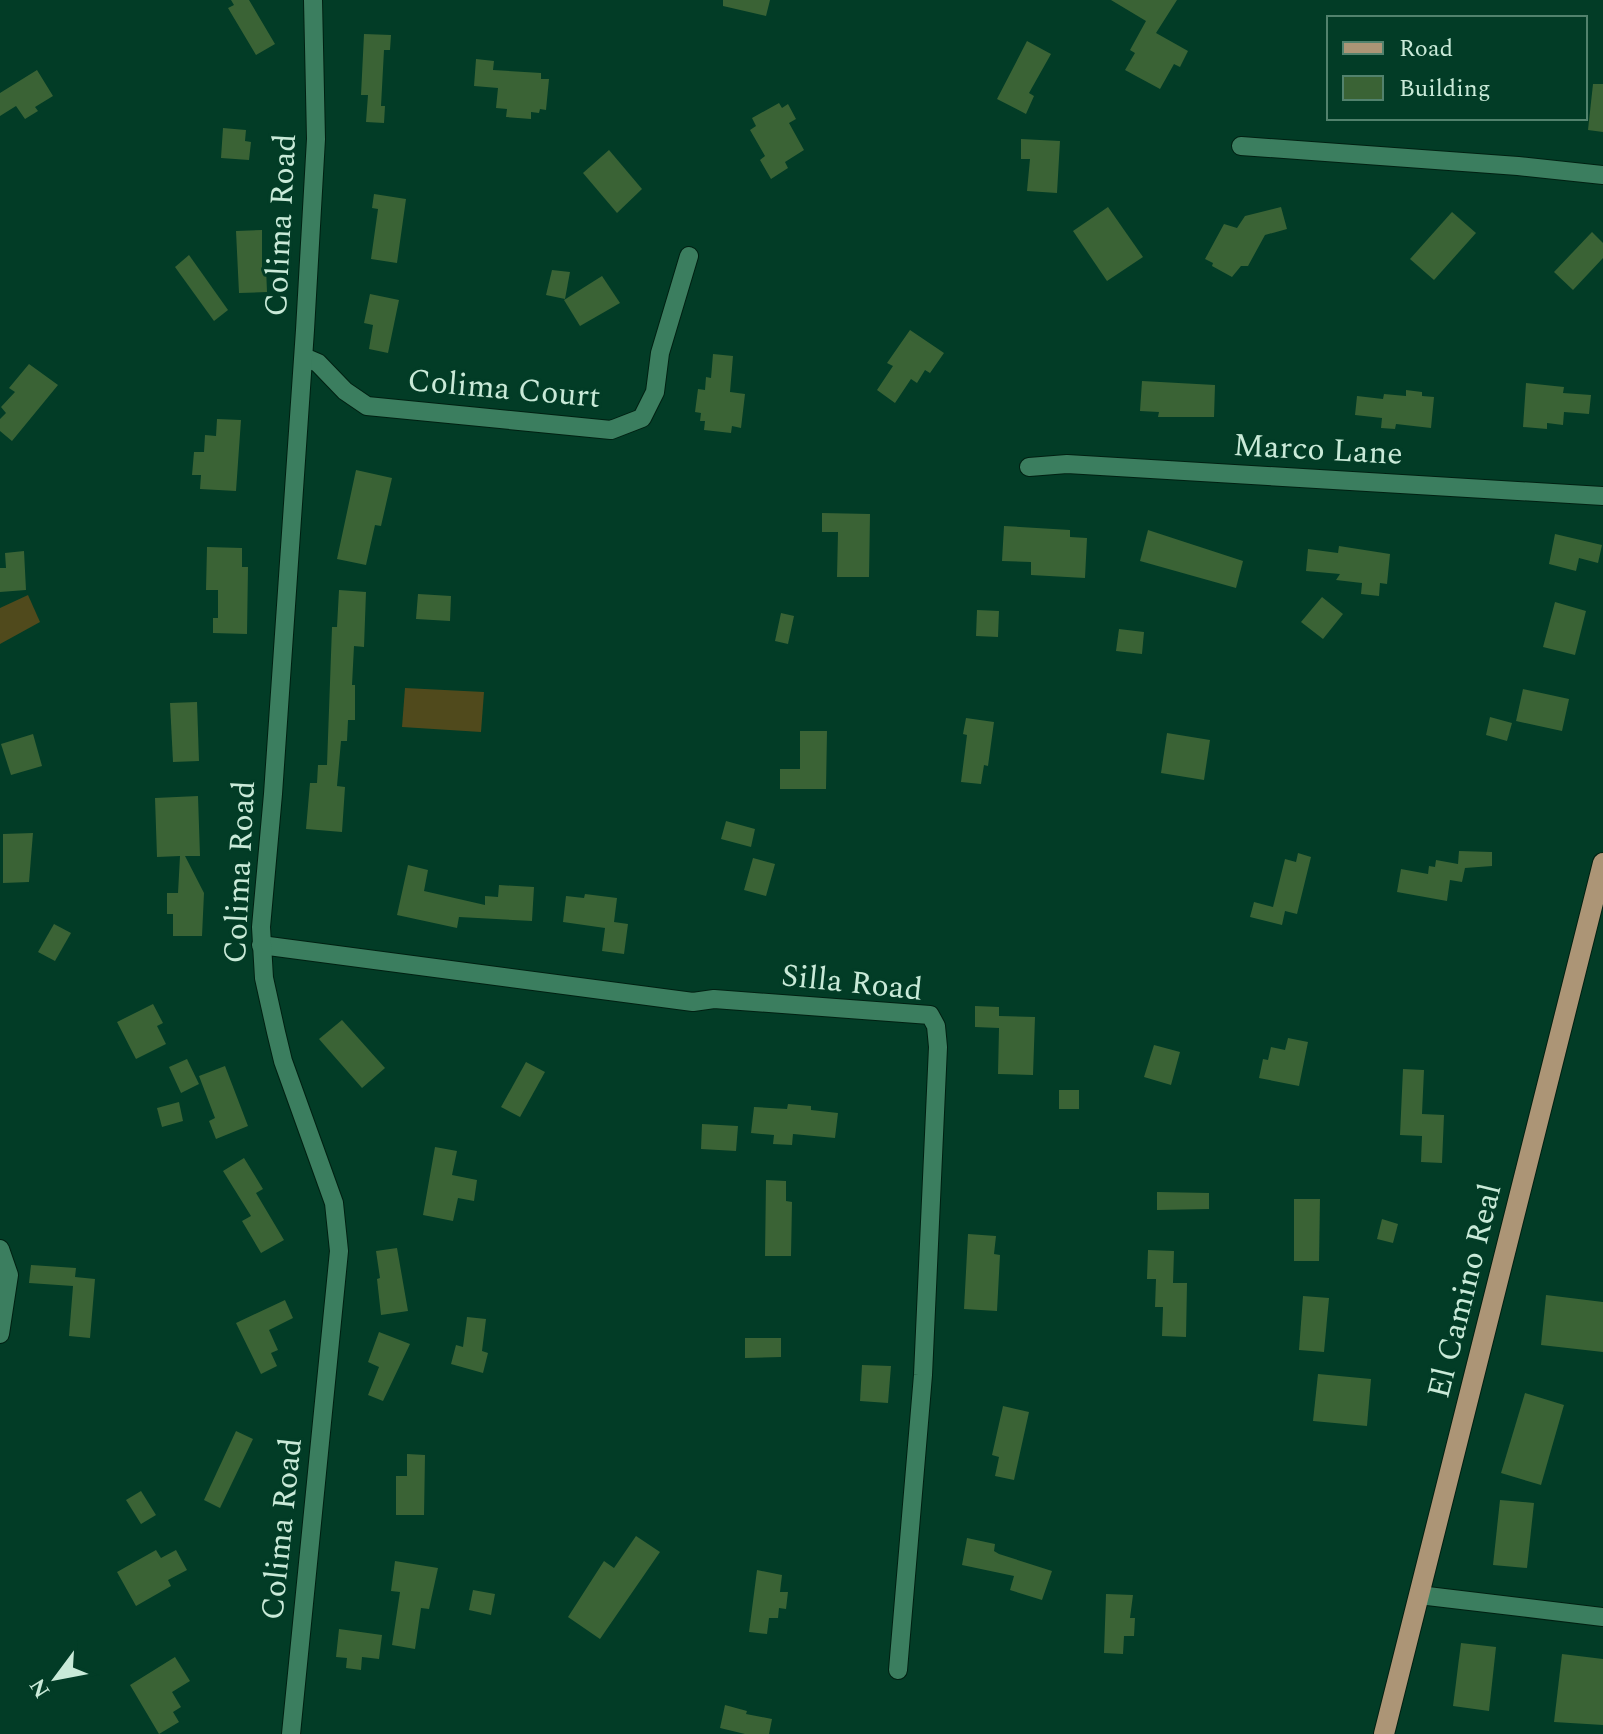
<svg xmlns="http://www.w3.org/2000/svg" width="1603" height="1734" viewBox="0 0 1603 1734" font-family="Spectral,serif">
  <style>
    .green { fill: #504a1c }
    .building { fill: #3a6335 }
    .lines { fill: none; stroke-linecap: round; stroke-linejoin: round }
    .minor-casing { stroke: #002012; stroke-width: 20 }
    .major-casing { stroke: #002012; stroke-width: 22 }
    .minor { stroke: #3b7e5f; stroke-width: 18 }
    .major { stroke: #ac9576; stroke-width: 20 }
    .labels { text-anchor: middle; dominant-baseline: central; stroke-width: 6; stroke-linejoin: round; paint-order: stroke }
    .street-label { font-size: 32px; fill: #c9ead8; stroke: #023c26 }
  </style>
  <rect width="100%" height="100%" fill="#023c26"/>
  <g class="green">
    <path d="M 28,595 L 40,622 L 0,644 L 0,608 Z"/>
    <path d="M 405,688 L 484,692 L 481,732 L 402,727 Z"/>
  </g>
  <g class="building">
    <path d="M 231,0 L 249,0 L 275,44 L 256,55 L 228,8 L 234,5 Z"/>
    <path d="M 723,0 L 770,0 L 766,16 L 723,6 Z"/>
    <path d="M 1111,0 L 1177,0 L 1156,33 L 1188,51 L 1180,67 L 1174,64 L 1160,89 L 1125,70 L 1135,53 L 1130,50 L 1146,21 Z"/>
    <path d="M 364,34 L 391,35 L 390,50 L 384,50 L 381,106 L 385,106 L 384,123 L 366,122 L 368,95 L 361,95 Z"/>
    <path d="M 1027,41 L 1051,54 L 1029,93 L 1034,96 L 1026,114 L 997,99 Z"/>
    <path d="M 476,59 L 494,61 L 493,70 L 541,73 L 541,79 L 549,79 L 546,110 L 540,109 L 539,113 L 531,112 L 531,119 L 506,117 L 507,109 L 496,108 L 498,88 L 474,86 Z"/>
    <path d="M 37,70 L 53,96 L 35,107 L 38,111 L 25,119 L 16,106 L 0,116 L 0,93 Z"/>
    <path d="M 1593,84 L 1603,84 L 1603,132 L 1588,130 Z"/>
    <path d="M 779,103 L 782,108 L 788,104 L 796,119 L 789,123 L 804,150 L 785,162 L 788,168 L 771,179 L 760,160 L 765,156 L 750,130 L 756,126 L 752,118 Z"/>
    <path d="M 223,128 L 246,130 L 245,141 L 251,142 L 249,160 L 221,158 Z"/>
    <path d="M 1021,139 L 1060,141 L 1057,193 L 1027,191 L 1030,159 L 1021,159 Z"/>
    <path d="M 609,150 L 642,189 L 617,213 L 583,173 Z"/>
    <path d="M 374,194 L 406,199 L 397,263 L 371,259 L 378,209 L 372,208 Z"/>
    <path d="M 1108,207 L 1143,257 L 1107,281 L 1073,231 Z"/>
    <path d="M 1281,207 L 1287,229 L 1265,235 L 1248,266 L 1241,266 L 1232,277 L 1212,266 L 1213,263 L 1205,259 L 1224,224 L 1237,228 L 1245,216 Z"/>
    <path d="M 1452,212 L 1476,233 L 1434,280 L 1410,259 Z"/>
    <path d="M 262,230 L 262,267 L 266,267 L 267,292 L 239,293 L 236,231 Z"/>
    <path d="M 1592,232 L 1603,243 L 1603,258 L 1573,290 L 1554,272 Z"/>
    <path d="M 189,255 L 228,310 L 214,321 L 175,267 Z"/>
    <path d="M 552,270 L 570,272 L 565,299 L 546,295 Z"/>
    <path d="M 602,276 L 620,303 L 580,326 L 564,300 Z"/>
    <path d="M 370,294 L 399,300 L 388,353 L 369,349 L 373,325 L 364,323 Z"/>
    <path d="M 910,330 L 944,353 L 930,373 L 925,370 L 917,383 L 911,379 L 895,403 L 877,390 L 893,366 L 887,363 Z"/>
    <path d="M 713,354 L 733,356 L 730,392 L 745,394 L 741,428 L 732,426 L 731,433 L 704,430 L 705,421 L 700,421 L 701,413 L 695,412 L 698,389 L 705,390 L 706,377 L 711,378 Z"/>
    <path d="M 29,364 L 58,385 L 12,441 L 0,431 L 0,419 L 6,413 L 1,407 L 15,392 L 9,388 Z"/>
    <path d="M 1142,381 L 1215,385 L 1214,417 L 1158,417 L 1159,412 L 1140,411 Z"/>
    <path d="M 1526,383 L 1564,387 L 1563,393 L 1591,395 L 1589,414 L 1564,412 L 1563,425 L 1547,423 L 1547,429 L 1523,427 Z"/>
    <path d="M 1406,390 L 1422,392 L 1422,396 L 1434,397 L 1431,428 L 1396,424 L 1395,429 L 1381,428 L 1382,418 L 1355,415 L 1357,396 L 1383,399 L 1384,394 L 1406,396 Z"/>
    <path d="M 217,419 L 241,420 L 236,491 L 200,489 L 201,475 L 192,475 L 194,452 L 204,452 L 205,435 L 216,436 Z"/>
    <path d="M 356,470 L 392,478 L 381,526 L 375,525 L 366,565 L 337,559 Z"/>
    <path d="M 822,513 L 870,514 L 869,577 L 837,577 L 838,532 L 822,532 Z"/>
    <path d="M 1004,526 L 1070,530 L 1070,537 L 1087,538 L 1085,578 L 1031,575 L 1031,562 L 1002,561 Z"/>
    <path d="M 1148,530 L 1243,561 L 1236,588 L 1140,561 Z"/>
    <path d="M 1555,534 L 1602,545 L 1598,563 L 1579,558 L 1576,571 L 1549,564 Z"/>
    <path d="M 1339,546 L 1390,554 L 1387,584 L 1380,583 L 1379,596 L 1361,594 L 1362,583 L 1336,580 L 1340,574 L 1306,571 L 1308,549 L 1338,553 Z"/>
    <path d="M 207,547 L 242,548 L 242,567 L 248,567 L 247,634 L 213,633 L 213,618 L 218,618 L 218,590 L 206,590 Z"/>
    <path d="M 24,551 L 26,590 L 0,592 L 0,568 L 6,568 L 5,553 Z"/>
    <path d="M 339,590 L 366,592 L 364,647 L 354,646 L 352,685 L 355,685 L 355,720 L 348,720 L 347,741 L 341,741 L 337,786 L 345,787 L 342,832 L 306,829 L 310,783 L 317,783 L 318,765 L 327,765 L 332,627 L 337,627 Z"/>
    <path d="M 418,594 L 451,596 L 450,621 L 416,619 Z"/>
    <path d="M 1322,597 L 1343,614 L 1323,639 L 1301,622 Z"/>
    <path d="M 1555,602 L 1586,611 L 1575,655 L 1543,647 Z"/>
    <path d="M 977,610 L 999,611 L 998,637 L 976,636 Z"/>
    <path d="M 781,613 L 794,616 L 788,644 L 775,641 Z"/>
    <path d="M 1119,629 L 1144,632 L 1142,654 L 1116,651 Z"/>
    <path d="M 1523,689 L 1569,699 L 1562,731 L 1516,721 Z"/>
    <path d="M 197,702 L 199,761 L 173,762 L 170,703 Z"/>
    <path d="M 1490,717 L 1512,723 L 1507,741 L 1486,735 Z"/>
    <path d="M 966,718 L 994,722 L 988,766 L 984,765 L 981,784 L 961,782 L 967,735 L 963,734 Z"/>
    <path d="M 800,731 L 827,731 L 826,789 L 780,789 L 780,769 L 800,769 Z"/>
    <path d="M 1167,733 L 1210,740 L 1204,780 L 1161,773 Z"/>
    <path d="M 33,734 L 42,766 L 11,775 L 1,744 Z"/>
    <path d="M 198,796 L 200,856 L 185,856 L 204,893 L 202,936 L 173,936 L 173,914 L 167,914 L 167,893 L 178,893 L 180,856 L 157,857 L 155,798 Z"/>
    <path d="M 726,821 L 755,829 L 751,847 L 721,839 Z"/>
    <path d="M 33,833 L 29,882 L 3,883 L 3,834 Z"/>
    <path d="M 1459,851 L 1492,852 L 1492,866 L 1465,868 L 1462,882 L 1450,880 L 1447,901 L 1397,892 L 1401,869 L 1428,874 L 1429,866 L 1435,867 L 1436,860 L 1458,864 Z"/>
    <path d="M 1298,853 L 1311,857 L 1297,914 L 1285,911 L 1282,925 L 1250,917 L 1254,902 L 1273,907 L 1285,859 L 1296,862 Z"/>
    <path d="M 753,858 L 775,864 L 766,896 L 744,890 Z"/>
    <path d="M 408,865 L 428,870 L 424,891 L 485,905 L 485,896 L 498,897 L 499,885 L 534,887 L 532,921 L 459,917 L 457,928 L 397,915 Z"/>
    <path d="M 585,894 L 617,898 L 614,922 L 628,924 L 624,954 L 602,951 L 605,928 L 563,922 L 566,896 L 584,898 Z"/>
    <path d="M 54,924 L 71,933 L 55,961 L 38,952 Z"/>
    <path d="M 153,1004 L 163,1023 L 157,1026 L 166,1044 L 136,1059 L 117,1022 Z"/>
    <path d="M 975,1006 L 999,1007 L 999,1023 L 999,1016 L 1035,1017 L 1033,1075 L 998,1074 L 999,1028 L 975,1027 Z"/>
    <path d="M 342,1020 L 385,1068 L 362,1088 L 319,1039 Z"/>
    <path d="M 1288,1038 L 1308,1042 L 1299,1086 L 1259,1078 L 1263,1059 L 1268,1060 L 1271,1047 L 1285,1050 Z"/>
    <path d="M 1154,1045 L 1180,1052 L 1171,1085 L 1144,1077 Z"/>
    <path d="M 187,1059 L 199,1084 L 181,1093 L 169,1067 Z"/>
    <path d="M 526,1062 L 545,1072 L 520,1117 L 501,1107 Z"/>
    <path d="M 225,1066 L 248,1126 L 216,1139 L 209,1121 L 215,1118 L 199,1076 Z"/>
    <path d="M 1403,1069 L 1424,1070 L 1422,1114 L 1444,1115 L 1442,1163 L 1421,1162 L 1422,1136 L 1400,1135 Z"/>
    <rect x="1059" y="1090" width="20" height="19"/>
    <path d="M 179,1102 L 183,1121 L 162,1127 L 157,1108 Z"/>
    <path d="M 788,1104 L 811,1106 L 811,1110 L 838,1113 L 835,1138 L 793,1134 L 792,1145 L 773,1144 L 774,1135 L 751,1133 L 754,1107 L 787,1109 Z"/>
    <path d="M 702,1124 L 738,1126 L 736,1151 L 701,1149 Z"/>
    <path d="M 435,1147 L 457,1151 L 452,1175 L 477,1180 L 474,1201 L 458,1198 L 453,1221 L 423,1215 Z"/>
    <path d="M 244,1158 L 263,1189 L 256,1193 L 284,1240 L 261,1253 L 242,1221 L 251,1216 L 223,1171 Z"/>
    <path d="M 766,1180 L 786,1181 L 786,1201 L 792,1202 L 791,1256 L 765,1256 Z"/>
    <path d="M 1157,1192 L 1209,1193 L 1209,1209 L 1157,1210 Z"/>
    <path d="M 1294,1199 L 1320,1199 L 1319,1261 L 1294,1261 Z"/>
    <path d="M 1382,1219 L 1398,1224 L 1393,1243 L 1377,1239 Z"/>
    <path d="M 968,1234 L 996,1236 L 994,1254 L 1000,1255 L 997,1311 L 964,1309 Z"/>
    <path d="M 397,1248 L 408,1311 L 381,1315 L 377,1279 L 380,1278 L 376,1251 Z"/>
    <path d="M 1148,1250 L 1174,1251 L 1173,1283 L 1187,1283 L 1186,1337 L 1162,1336 L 1163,1307 L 1155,1307 L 1156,1279 L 1147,1279 Z"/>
    <path d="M 31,1265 L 76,1268 L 75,1277 L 95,1279 L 90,1338 L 69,1336 L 73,1286 L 29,1283 Z"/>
    <path d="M 1546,1295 L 1603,1302 L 1603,1352 L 1541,1345 Z"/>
    <path d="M 1303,1296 L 1329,1298 L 1324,1352 L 1299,1350 Z"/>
    <path d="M 285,1300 L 293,1318 L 269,1330 L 278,1350 L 271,1353 L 277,1366 L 261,1374 L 236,1323 Z"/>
    <path d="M 467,1317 L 486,1319 L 482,1351 L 488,1353 L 483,1373 L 451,1364 L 456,1345 L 463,1347 Z"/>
    <path d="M 379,1332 L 410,1344 L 383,1401 L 368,1395 L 379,1367 L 368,1362 Z"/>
    <path d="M 745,1338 L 781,1338 L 781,1357 L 745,1358 Z"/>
    <path d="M 862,1365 L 891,1366 L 888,1403 L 860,1401 Z"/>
    <path d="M 1318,1374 L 1371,1379 L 1367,1426 L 1313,1421 Z"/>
    <path d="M 1525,1393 L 1564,1405 L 1541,1485 L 1501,1473 Z"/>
    <path d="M 1003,1406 L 1029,1412 L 1014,1480 L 995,1476 L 999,1457 L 992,1455 Z"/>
    <path d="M 236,1431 L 253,1439 L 220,1508 L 204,1500 Z"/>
    <path d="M 407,1454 L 425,1455 L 424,1515 L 396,1515 L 396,1476 L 407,1476 Z"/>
    <path d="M 141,1491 L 156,1515 L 141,1524 L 126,1500 Z"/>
    <path d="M 1500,1500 L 1534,1503 L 1527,1568 L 1493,1565 Z"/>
    <path d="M 636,1536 L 660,1552 L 600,1639 L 568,1617 L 604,1561 L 614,1568 Z"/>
    <path d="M 967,1538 L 995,1544 L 994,1551 L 999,1554 L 1052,1571 L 1042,1600 L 1010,1590 L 1014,1576 L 962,1565 Z"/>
    <path d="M 156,1550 L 161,1558 L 176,1550 L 187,1570 L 168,1580 L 171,1586 L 136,1606 L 117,1572 Z"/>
    <path d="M 395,1561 L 438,1568 L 429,1609 L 421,1608 L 415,1649 L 392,1645 L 400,1592 L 391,1591 Z"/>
    <path d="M 757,1570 L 782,1575 L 780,1592 L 788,1592 L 786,1609 L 779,1608 L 778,1618 L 769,1618 L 767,1634 L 749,1632 Z"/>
    <path d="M 473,1590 L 495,1594 L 491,1615 L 469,1610 Z"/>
    <path d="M 1106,1594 L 1133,1595 L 1130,1618 L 1135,1618 L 1134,1636 L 1124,1636 L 1123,1654 L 1104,1653 Z"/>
    <path d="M 339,1629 L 382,1635 L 379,1659 L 362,1657 L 361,1670 L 346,1668 L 347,1658 L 336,1657 Z"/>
    <path d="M 1461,1643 L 1496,1647 L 1489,1711 L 1453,1706 Z"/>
    <path d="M 1562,1654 L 1603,1659 L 1603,1725 L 1554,1722 Z"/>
    <path d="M 175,1657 L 190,1681 L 172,1692 L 181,1707 L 173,1712 L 179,1722 L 159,1734 L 130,1685 Z"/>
    <path d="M 725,1705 L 747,1711 L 746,1714 L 772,1719 L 769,1734 L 745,1734 L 720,1728 Z"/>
  </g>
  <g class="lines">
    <defs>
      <g id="minor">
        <path d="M 1241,146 L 1518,166 L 1603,175"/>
        <path d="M 304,357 L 318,363 L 345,391 L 367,406 L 611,430 L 642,418 L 655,392 L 660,353 L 689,256"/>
        <path d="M 1029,467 L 1067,464 L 1603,496"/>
        <path d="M 261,945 L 693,1002 L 714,999 L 930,1015 L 936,1026 L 938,1047 L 923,1375 L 898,1670"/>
        <path d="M 0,1249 L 9,1275 L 0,1334"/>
        <path d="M 1419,1595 L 1603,1617"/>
        <path d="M 291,1734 L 339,1251 L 334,1203 L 283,1061 L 276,1032 L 264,978 L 261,927 L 273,794 L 305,330 L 316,139 L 313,0"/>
      </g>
      <path id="major" d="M 1384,1734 L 1603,863"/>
    </defs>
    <use href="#minor" class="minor-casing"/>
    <use href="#major" class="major-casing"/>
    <use href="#minor" class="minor"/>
    <use href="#major" class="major"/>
  </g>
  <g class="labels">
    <g class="street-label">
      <text transform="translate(281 225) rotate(-87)">Colima Road</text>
      <text transform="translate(504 389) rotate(5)">Colima Court</text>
      <text transform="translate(1318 450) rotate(3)">Marco Lane</text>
      <text transform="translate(240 872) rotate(-87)">Colima Road</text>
      <text transform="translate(852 983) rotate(6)">Silla Road</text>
      <text transform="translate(1465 1291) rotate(-76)">El Camino Real</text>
      <text transform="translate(282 1529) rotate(-84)">Colima Road</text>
    </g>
  </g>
  <rect x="1327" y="16" width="260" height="104" fill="#023c26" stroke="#52826d" stroke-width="2"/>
  <rect x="1343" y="42" width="40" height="12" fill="#ac9576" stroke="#52826d" stroke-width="2"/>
  <text x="1399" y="56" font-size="24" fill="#c9ead8">Road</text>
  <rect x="1343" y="76" width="40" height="24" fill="#3a6335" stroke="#52826d" stroke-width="2"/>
  <text x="1399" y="96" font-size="24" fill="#c9ead8">Building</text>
  <g transform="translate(56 1678) rotate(238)" stroke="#023c26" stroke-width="6" paint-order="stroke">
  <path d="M0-6L14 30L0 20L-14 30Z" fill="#c9ead8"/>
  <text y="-12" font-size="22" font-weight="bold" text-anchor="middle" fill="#c9ead8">N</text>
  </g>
</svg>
